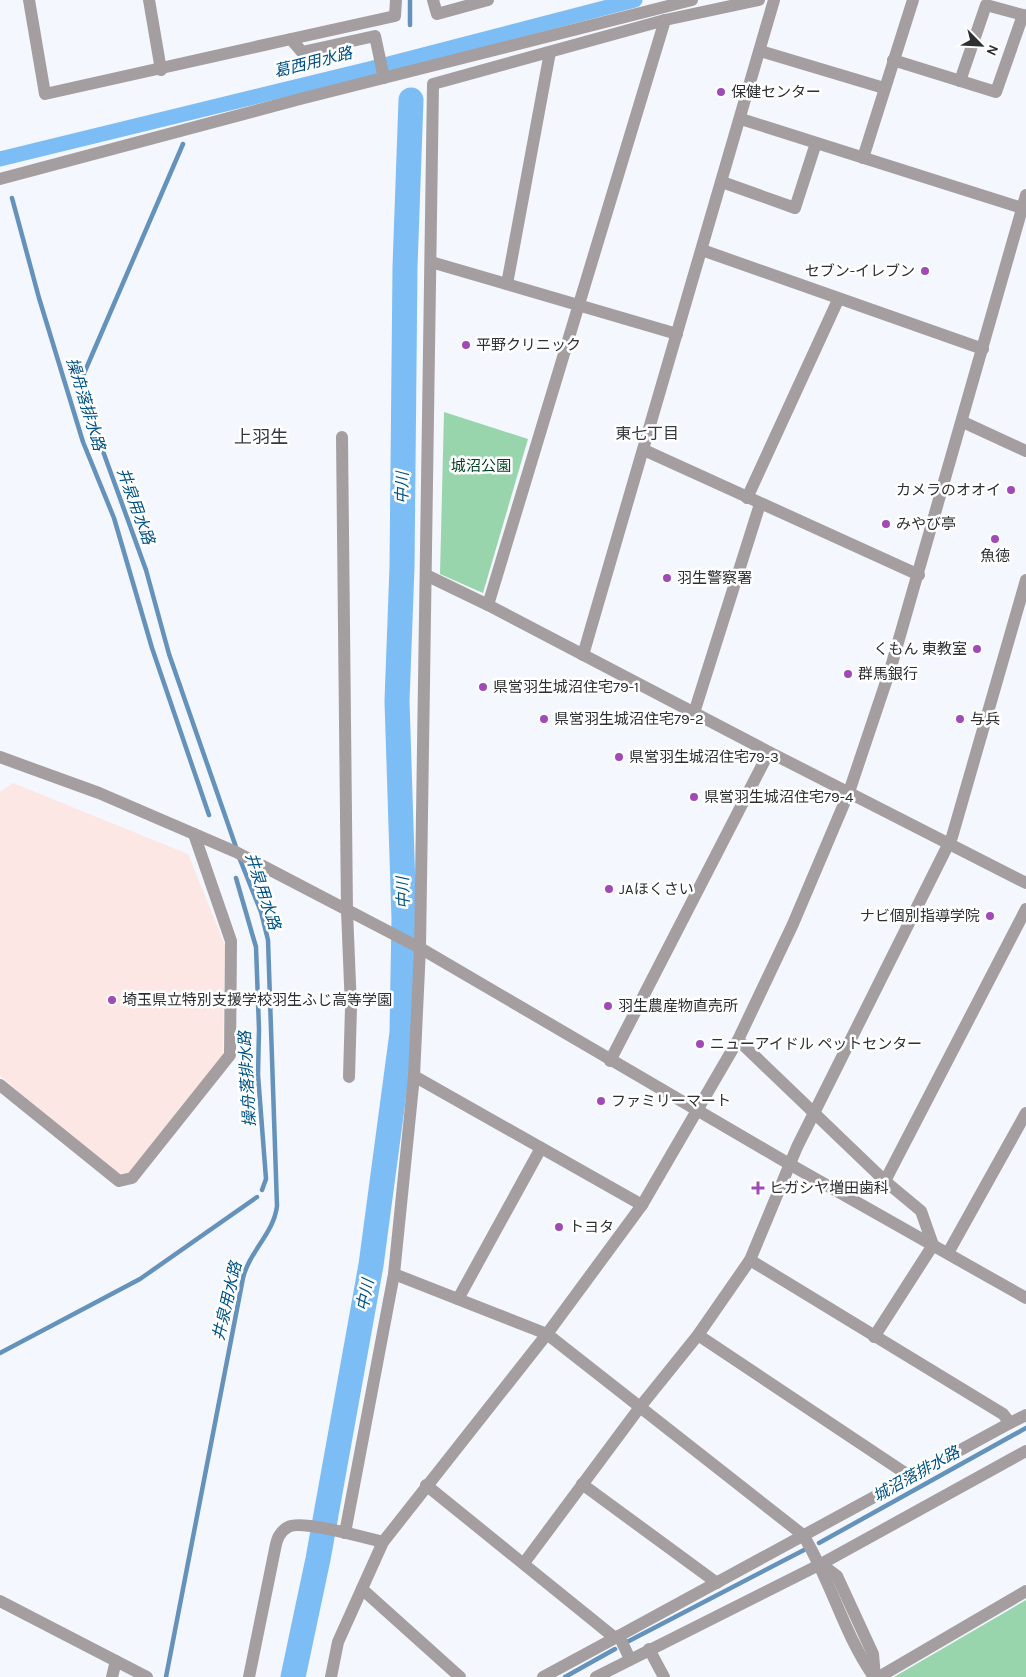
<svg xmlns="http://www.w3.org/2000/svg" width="1026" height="1677" viewBox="0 0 1026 1677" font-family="Karla,'Noto Sans JP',sans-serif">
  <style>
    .education { fill: #fde7e4 }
    .green { fill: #98d5ac }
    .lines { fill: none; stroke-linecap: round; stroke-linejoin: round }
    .stream { stroke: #6492ba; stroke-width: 4.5 }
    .canal { stroke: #7bbdf4; stroke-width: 15 }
    .river { stroke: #7bbdf4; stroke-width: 25 }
    .minor { stroke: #a49ea0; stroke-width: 12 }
    .poi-dot { fill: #a04ab7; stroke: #fff; stroke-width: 2 }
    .labels { text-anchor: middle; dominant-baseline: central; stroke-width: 5; stroke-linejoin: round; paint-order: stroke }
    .poi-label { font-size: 15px; fill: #2d2f33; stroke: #fff; text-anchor: start }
    .park-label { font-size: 15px; fill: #034123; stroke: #fff }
    .water-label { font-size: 16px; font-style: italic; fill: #005384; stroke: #fff }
    .neighbourhood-label { font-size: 16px; fill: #363942; stroke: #fff }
    .quarter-label { font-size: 18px; fill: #363942; stroke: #fff }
  </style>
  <rect width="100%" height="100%" fill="#f4f7fd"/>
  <path class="education" d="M 13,783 L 188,854 L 225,945 L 223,1055 L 127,1175 L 120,1176 L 0,1076 L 0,792 Z"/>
  <g class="green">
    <path d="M 444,412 L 528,439 L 483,593 L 440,574 Z"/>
    <path d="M 1026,1600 L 1026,1677 L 894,1677 Z"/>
  </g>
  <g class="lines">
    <g class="stream">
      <path d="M 410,0 L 410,25"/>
      <path d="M 183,144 L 79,385 L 146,570 L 169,654 L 237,850"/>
      <path d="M 12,198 L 39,298 L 83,442 L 114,518 L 152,648 L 209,815"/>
      <path d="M 236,878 L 256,947 L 259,1029 L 258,1075 L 266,1179 L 262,1190"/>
      <path d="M 0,1353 L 140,1279 L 257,1197"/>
      <path d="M 819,1543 L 1026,1428"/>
      <path d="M 627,1642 L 804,1550"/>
      <path d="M 166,1677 L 243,1278 C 249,1252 274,1233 277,1206 L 268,940 L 261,912 L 239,857"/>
      <path d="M 565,1677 L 615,1649"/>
    </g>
    <path class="canal" d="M 0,159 L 369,69 L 635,0"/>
    <path class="river" d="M 293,1677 L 318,1559 L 371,1265 L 402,1033 L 404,919 L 397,701 L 402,567 L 405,267 L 411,100"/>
    <g class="minor">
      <path d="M 29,0 L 45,94 L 291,39 L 302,52 L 375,36 L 384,78"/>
      <path d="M 149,0 L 161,70"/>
      <path d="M 433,0 L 437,14 L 488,0"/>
      <path d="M 759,0 L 665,20 L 433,84 L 420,948 L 414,1076 L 394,1274 L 547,1334 L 803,1535 C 831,1580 843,1633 874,1677"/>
      <path d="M 291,39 L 395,16 L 396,0"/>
      <path d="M 760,51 L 884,88"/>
      <path d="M 893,60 L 996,92 L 1023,15 L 1026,16"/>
      <path d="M 960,81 L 986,5 L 1023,15"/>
      <path d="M 741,119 L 1022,208"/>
      <path d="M 863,158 L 913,0"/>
      <path d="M 0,179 L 300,99 L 692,0"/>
      <path d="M 722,182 L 795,208 L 816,143"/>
      <path d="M 702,250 L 983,349"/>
      <path d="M 431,262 L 677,334"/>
      <path d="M 507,284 L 550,52"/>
      <path d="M 963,422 L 1026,451"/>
      <path d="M 342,437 L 347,911 L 351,1008 L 349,1077"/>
      <path d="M 644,450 L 919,575"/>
      <path d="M 747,498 L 838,300"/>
      <path d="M 426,575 L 488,605 L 769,752 L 1026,883"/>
      <path d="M 488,605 L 665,20"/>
      <path d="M 583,655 L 774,0"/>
      <path d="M 694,713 L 760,504"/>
      <path d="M 0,757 L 99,793 L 236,852 L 420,948 L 791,1165 L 1026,1298"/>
      <path d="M 738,1040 L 885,1181 L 921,1211 L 933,1245 L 874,1337"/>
      <path d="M 610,1061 L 769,752"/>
      <path d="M 414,1076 L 642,1205"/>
      <path d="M 0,1085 L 119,1181 L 132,1178 L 230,1055 L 231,941 L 194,834"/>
      <path d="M 885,1181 L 1026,909"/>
      <path d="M 948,1253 L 1026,1113"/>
      <path d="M 750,1260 L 1003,1414 L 1010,1423 L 1026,1415"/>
      <path d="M 458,1299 L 541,1148"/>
      <path d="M 698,1335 L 911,1477"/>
      <path d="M 582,1484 L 717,1583"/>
      <path d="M 426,1485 L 615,1638 L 1010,1423"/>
      <path d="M 345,1533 L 394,1274"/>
      <path d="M 524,1563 L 640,1407 L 698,1335 L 750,1260 L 797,1147 L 952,837 L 1026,580"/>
      <path d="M 821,1564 L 837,1576 L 873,1654 L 875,1677"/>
      <path d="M 362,1589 L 460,1677"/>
      <path d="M 0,1601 L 147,1677"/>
      <path d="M 619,1636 L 630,1659"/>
      <path d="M 649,1649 L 664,1677"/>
      <path d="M 112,1677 L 116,1661"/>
      <path d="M 249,1677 L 275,1549 C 277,1539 279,1532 288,1527 C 301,1519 366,1538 383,1542"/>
      <path d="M 331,1677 L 338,1642 L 383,1542 L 547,1334 L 642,1205 L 738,1040 L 793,924 L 849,792 L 891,667 L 1026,195"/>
      <path d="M 543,1677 L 615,1638"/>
      <path d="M 596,1677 L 821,1564 L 1026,1451"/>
      <path d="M 879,1677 L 1026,1591"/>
    </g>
  </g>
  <g class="poi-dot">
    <circle cx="721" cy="92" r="5"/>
    <circle cx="925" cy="271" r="5"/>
    <circle cx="466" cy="345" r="5"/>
    <circle cx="1011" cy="490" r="5"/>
    <circle cx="886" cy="524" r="5"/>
    <circle cx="995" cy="539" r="5"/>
    <circle cx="667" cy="578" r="5"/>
    <circle cx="977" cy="649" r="5"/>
    <circle cx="848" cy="674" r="5"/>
    <circle cx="483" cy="687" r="5"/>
    <circle cx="544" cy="719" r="5"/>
    <circle cx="960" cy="719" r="5"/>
    <circle cx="619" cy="757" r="5"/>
    <circle cx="694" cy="797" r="5"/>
    <circle cx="609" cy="889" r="5"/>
    <circle cx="990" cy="916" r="5"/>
    <circle cx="112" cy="1000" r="5"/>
    <circle cx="608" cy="1006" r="5"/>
    <circle cx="700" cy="1044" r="5"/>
    <circle cx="601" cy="1101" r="5"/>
    <path d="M755.5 1180.5h5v5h5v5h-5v5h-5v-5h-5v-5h5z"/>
    <circle cx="559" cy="1227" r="5"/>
  </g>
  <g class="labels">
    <g class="poi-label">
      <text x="731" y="92">保健センター</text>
      <text x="915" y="271" text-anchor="end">セブン-イレブン</text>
      <text x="476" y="345">平野クリニック</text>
      <text x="1001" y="490" text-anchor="end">カメラのオオイ</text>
      <text x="896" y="524">みやび亭</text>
      <text x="995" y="556" text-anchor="middle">魚徳</text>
      <text x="677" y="578">羽生警察署</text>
      <text x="967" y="649" text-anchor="end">くもん 東教室</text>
      <text x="858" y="674">群馬銀行</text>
      <text x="493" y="687">県営羽生城沼住宅79-1</text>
      <text x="554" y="719">県営羽生城沼住宅79-2</text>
      <text x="970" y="719">与兵</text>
      <text x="629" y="757">県営羽生城沼住宅79-3</text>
      <text x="704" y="797">県営羽生城沼住宅79-4</text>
      <text x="619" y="889">JAほくさい</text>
      <text x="980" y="916" text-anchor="end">ナビ個別指導学院</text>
      <text x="122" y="1000">埼玉県立特別支援学校羽生ふじ高等学園</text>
      <text x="618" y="1006">羽生農産物直売所</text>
      <text x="710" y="1044">ニューアイドル ペットセンター</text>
      <text x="611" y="1101">ファミリーマート</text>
      <text x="769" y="1188">ヒガシヤ増田歯科</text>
      <text x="569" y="1227">トヨタ</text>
    </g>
    <g class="park-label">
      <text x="481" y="466">城沼公園</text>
    </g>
    <g class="water-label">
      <text transform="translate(313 62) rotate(-14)">葛西用水路</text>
      <text transform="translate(86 404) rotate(73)">操舟落排水路</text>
      <text transform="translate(402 488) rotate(-89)">中川</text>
      <text transform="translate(136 506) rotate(70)">井泉用水路</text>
      <text transform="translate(263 891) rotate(72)">井泉用水路</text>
      <text transform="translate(403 893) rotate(-92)">中川</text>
      <text transform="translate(247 1079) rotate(-93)">操舟落排水路</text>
      <text transform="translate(365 1295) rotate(-79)">中川</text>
      <text transform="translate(227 1301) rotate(-77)">井泉用水路</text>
      <text transform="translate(916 1474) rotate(-29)">城沼落排水路</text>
    </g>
    <g class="neighbourhood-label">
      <text x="647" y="433">東七丁目</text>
    </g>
    <g class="quarter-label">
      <text x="261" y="437">上羽生</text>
    </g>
  </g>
  <g transform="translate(981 45) rotate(114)" stroke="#ffffff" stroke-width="4" paint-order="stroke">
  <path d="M0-4L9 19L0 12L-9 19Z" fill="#2d2f33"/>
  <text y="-8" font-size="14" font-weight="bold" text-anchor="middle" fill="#2d2f33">N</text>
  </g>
</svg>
